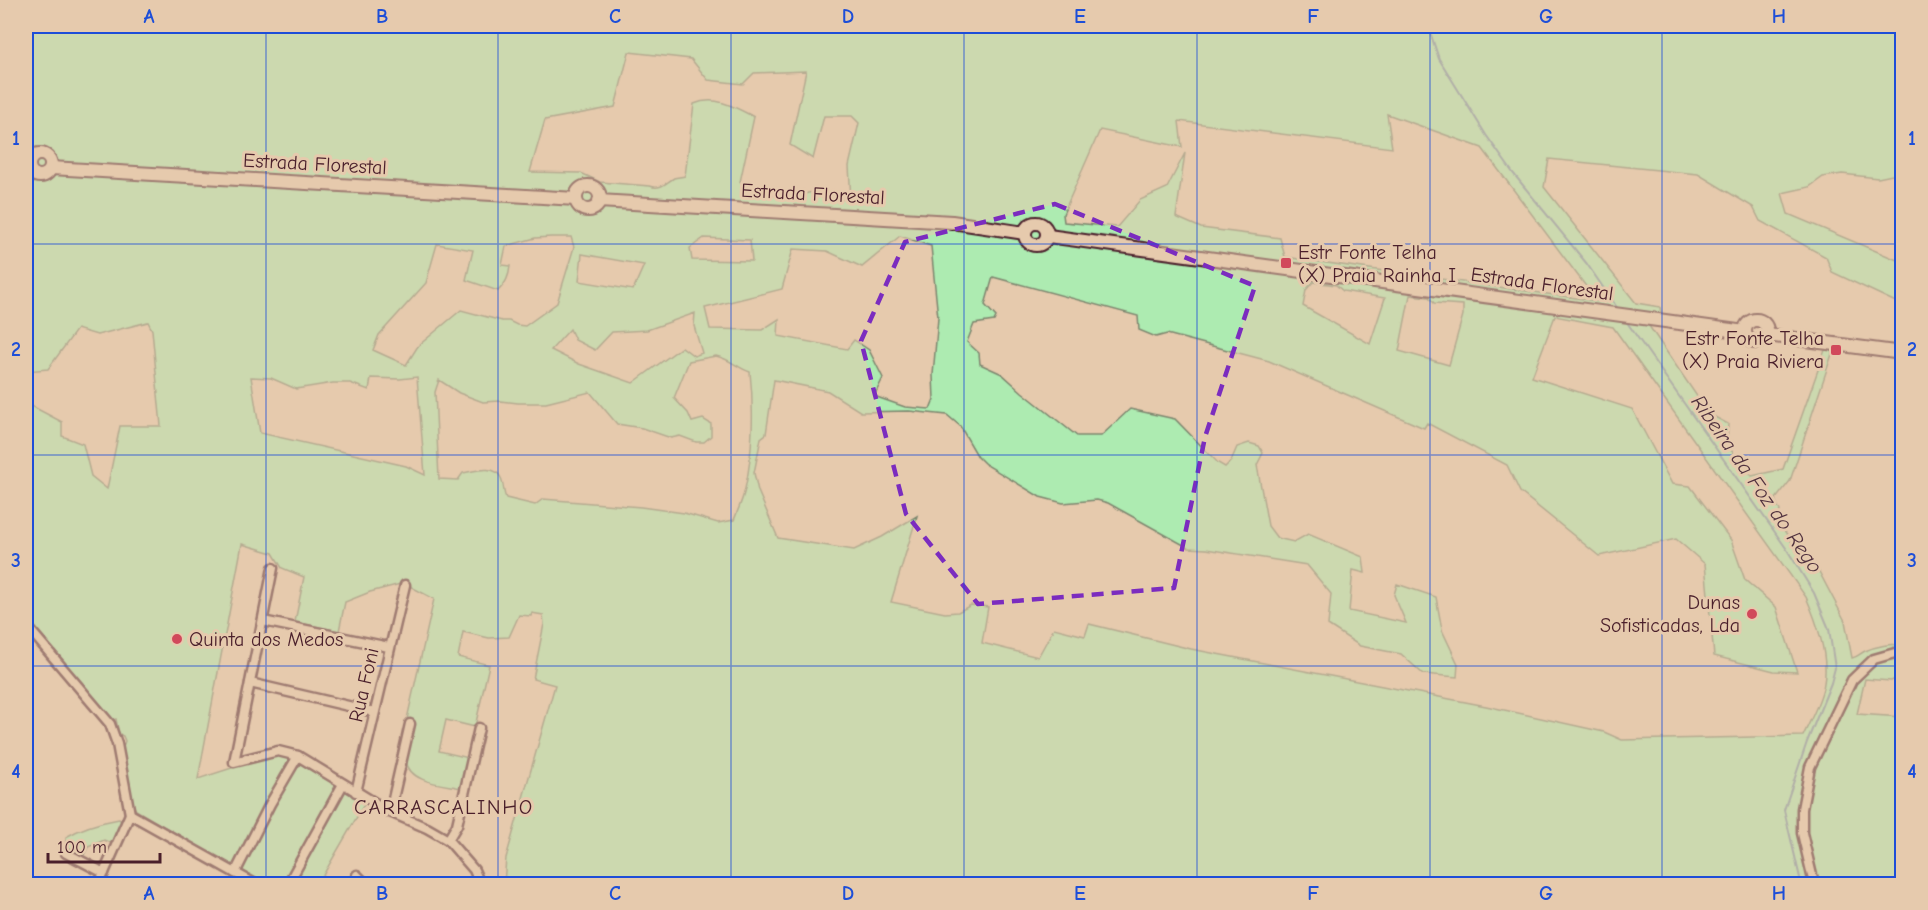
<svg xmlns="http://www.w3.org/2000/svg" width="1928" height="910" viewBox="0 0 1928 910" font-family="'Comic Neue',sans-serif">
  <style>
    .green { fill: #adebb1; stroke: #7c856e; stroke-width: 1.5; fill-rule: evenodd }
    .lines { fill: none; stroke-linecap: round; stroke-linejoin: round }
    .stream { stroke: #7390a1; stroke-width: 2 }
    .street-casing { stroke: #4a1f2b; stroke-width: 13 }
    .secondary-casing { stroke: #4a1f2b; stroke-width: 16 }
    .street { stroke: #e6caad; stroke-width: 8 }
    .secondary { stroke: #e6caad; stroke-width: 12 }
    .marked { fill: none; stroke: #7b2cbf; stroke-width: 4.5; stroke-dasharray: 12 8; stroke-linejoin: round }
    .grid { fill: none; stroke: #1d4ed8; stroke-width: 1.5; stroke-opacity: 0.55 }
    .poi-dot { fill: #d1495b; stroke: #e6caad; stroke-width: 2 }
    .labels { text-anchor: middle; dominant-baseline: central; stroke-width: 6; stroke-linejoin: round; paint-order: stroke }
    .street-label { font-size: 20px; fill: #4a1f2b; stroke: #e6caad }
    .poi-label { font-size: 20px; fill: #4a1f2b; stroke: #e6caad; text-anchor: start }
    .water-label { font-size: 21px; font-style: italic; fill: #51323f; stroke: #e6caad }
    .neighbourhood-label { font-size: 21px; letter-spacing: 1.5px; fill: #4a1f2b; stroke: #e6caad }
    .neatline { fill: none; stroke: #1d4ed8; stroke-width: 2 }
    .grid-label { font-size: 20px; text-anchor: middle; font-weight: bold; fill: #1d4ed8 }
  </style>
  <rect width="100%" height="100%" fill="#e6caad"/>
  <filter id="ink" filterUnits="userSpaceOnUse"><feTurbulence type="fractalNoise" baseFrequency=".0167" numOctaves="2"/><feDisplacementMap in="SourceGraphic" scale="12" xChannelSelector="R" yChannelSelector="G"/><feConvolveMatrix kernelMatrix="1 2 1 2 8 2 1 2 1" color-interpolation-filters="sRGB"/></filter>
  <g filter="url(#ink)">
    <g class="green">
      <path d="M 26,26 L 1902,26 L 1902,173 L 1878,178 L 1842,174 L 1823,177 L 1809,187 L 1782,193 L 1788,214 L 1902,262 L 1902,305 L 1832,272 L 1826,257 L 1760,221 L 1753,207 L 1698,174 L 1549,159 L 1544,187 L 1636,303 L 1660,307 L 1662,321 L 1645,319 L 1649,326 L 1709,414 L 1728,424 L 1727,445 L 1752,476 L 1783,469 L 1825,350 L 1833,351 L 1790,481 L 1775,500 L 1780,511 L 1777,520 L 1798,551 L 1815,564 L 1845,621 L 1852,658 C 1858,657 1859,654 1865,651 C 1874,647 1893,642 1902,646 L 1902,676 L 1891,681 L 1865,679 L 1857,714 L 1902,717 L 1902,884 L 504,884 L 506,858 L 555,685 L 533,679 L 544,624 L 543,615 L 532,613 L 531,616 L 519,615 L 509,637 L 489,638 L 463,632 L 458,657 L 489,665 L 475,727 L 446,720 L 439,751 L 469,758 L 462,788 C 444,784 410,784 406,761 C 405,752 412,732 414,723 L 407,719 L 434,599 L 404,583 L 370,592 L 345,602 L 339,631 L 295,622 L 304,577 L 282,568 L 273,553 L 242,544 L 198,779 L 275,754 L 286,755 L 365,803 L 318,884 L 261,884 L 136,810 L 132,803 L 122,749 L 125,741 L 123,736 L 119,734 L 116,719 L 111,721 L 26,624 L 26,403 L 62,422 L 62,436 L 83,444 L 91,476 L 107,489 L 120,426 L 161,426 L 152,330 L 148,322 L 97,335 L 77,329 L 48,369 L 26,371 ZM 629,52 L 691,59 L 708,80 L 743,84 L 754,73 L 806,71 L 790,145 L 813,159 L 824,116 L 852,116 L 859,123 L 849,166 L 851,200 L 829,198 L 817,191 C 803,195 776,199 763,192 C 755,188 749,185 740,182 L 754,117 C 735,107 716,95 694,104 L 685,176 C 681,177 677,177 674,178 C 665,183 661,190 650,186 L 600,182 L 581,173 L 530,172 L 545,120 L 615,107 ZM 1387,114 L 1482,148 L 1597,301 L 1285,257 L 1280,238 L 1201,228 L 1176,217 L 1185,153 L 1167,188 L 1140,200 L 1117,227 L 1064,222 L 1063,214 L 1100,130 L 1182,147 L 1179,121 L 1392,148 ZM 900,236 L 931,246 L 938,318 L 933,375 L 934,399 L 930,409 L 905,407 L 874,396 L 883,378 L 869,350 L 854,340 L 847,349 L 778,336 L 779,319 L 762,330 L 710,329 L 705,308 L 782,289 L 793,249 L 827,251 L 862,267 ZM 551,237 L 571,237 L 574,247 L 557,303 L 525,326 L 517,325 L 509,321 L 502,321 L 461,310 L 418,346 L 406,365 L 373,350 L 379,335 L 426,283 L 437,244 L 473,250 L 466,280 L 498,291 C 506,283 509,277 510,266 L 502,265 L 506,246 L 535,238 ZM 704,238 L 750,240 L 752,261 L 692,260 L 690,248 ZM 582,254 L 644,265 L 633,290 L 579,281 ZM 993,277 L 1138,316 L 1139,330 L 1156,337 L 1167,334 L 1269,361 L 1424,428 L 1427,423 L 1507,465 L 1520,492 L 1599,556 L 1676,539 L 1705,564 L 1714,656 L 1774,671 L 1797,672 L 1776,607 L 1745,580 L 1731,540 L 1690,486 L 1672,484 L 1632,409 L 1532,377 L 1555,316 L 1613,327 L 1806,597 C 1817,622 1829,655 1824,683 C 1822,699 1810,721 1803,736 L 1622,740 L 1604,732 L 1486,706 L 1191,649 L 1089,624 L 1085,636 L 1054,628 L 1038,657 L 982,643 L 988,607 L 971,605 L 958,612 L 945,613 L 891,602 L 917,516 L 882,537 L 854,550 L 778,538 L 758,491 L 754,473 L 761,438 L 766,434 L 774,380 L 828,391 L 861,412 L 909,411 L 947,415 L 960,426 L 978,457 L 985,464 L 1040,497 L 1063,503 L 1097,500 L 1108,503 L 1189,548 L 1206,549 L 1307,565 L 1331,594 L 1328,625 L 1360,646 L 1401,654 L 1423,674 L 1457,677 L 1458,664 L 1442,630 L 1436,597 L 1397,584 L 1394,595 L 1406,623 L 1349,611 L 1353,570 L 1365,573 L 1363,557 L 1308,534 L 1294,542 L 1277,538 L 1268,526 L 1257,465 L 1263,453 L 1259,446 L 1249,443 L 1237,447 L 1231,461 L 1225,467 L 1218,463 L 1175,419 L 1130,409 L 1101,436 L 1077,436 L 1022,392 L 1002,374 L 980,364 L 979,353 L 967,342 L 974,324 L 994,321 L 996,317 L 985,305 ZM 1313,282 L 1336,285 L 1343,291 L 1385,298 L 1370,344 L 1303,306 L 1306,290 ZM 1410,295 L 1429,297 L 1434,303 L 1463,305 L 1463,315 L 1449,365 L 1399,351 ZM 695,313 L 694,326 L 702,353 L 694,356 L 682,347 L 633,383 L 579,364 L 551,350 L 570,329 L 575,340 L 595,350 L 612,332 L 647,330 ZM 716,356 C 730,359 738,368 750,372 C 754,407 753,455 745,489 C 743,499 738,510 734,520 L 718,523 L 684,513 L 641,507 L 543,499 L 535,505 L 506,498 C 503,492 504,484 501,478 C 495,464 475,471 463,473 L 458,480 L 439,479 L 435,392 L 439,380 L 459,393 L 483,402 L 500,401 L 518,403 L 546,403 L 590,392 L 617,424 L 642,428 L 671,438 L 680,436 L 696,442 L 704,442 L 711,436 L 711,424 L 703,419 L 692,422 L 688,413 L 674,398 L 689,361 ZM 251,377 L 271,378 L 296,389 L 333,383 L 350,383 L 369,390 L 371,378 L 400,379 L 417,377 L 425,475 L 406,466 L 260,433 Z"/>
      <path d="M 119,819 L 123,823 L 116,845 L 104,840 L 88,847 L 83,857 L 66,847 L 66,837 C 81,828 102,822 119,819 Z"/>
    </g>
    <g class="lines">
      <g class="stream">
        <path d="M 1428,26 L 1439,59 L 1486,135 L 1513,173 L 1587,264 L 1618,309"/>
        <path d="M 1626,321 L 1786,548 L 1814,593 L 1829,629 L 1835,668 L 1831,683 L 1807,742 L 1784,810 L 1800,878"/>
      </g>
      <defs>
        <g id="street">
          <path d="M 273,568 L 234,762 L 278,751 L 298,756 L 390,812 L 427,828 L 448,840 L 474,870 L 477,877 L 477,884"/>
          <path d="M 263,621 L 389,647"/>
          <path d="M 26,628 L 31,631 L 110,724 L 117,744 L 130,814 L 99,884"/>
          <path d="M 250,683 L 374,712"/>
          <path d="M 356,792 L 405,585"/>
          <path d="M 390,812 L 410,724"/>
          <path d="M 130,814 L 255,884"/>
          <path d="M 448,840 L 457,825 L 479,728"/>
          <path d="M 66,853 L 104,873"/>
          <path d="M 235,873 L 270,804 L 298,756"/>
          <path d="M 357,875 L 366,884"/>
          <path d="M 288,884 L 343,784"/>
          <path d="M 1814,884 L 1802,833 L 1802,809 L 1810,767 L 1852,680 L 1874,659 L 1902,651"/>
        </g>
        <g id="secondary">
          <circle cx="40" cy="165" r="11"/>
          <path d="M 51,168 L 576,199"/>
          <circle cx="588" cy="198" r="12"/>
          <path d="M 599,201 L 952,222 L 1025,233"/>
          <circle cx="1036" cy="234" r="11"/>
          <path d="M 1048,236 L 1745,332"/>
          <circle cx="1756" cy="331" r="11"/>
          <path d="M 1767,335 L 1902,353"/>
        </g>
      </defs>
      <use href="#street" class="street-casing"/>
      <use href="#secondary" class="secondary-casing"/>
      <use href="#street" class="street"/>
      <use href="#secondary" class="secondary"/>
    </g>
  </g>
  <path d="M0 0H1928V910H0ZM 1055,204 L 1255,286 L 1205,437 L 1174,588 L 978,604 L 906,514 L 861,341 L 905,242 Z" fill="#e6caad" fill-opacity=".55" fill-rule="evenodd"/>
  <path class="marked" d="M 1055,204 L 1255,286 L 1205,437 L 1174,588 L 978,604 L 906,514 L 861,341 L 905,242 Z"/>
  <path class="grid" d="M 266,26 L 266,884M 498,26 L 498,884M 731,26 L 731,884M 964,26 L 964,884M 1197,26 L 1197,884M 1430,26 L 1430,884M 1662,26 L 1662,884M 26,244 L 1902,244M 26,455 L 1902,455M 26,666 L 1902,666"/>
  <g class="poi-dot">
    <rect x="1280" y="257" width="12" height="12" rx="3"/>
    <rect x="1830" y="344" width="12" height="12" rx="3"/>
    <circle cx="1752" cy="614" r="6"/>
    <circle cx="177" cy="639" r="6"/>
  </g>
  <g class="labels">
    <g class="street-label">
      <text transform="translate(315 164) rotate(3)">Estrada Florestal</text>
      <text transform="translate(813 194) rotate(3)">Estrada Florestal</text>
      <text transform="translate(1542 284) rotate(8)">Estrada Florestal</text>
      <text transform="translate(364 685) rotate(-77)">Rua Foni</text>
    </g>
    <g class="poi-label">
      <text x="1298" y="252">Estr Fonte Telha<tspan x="1298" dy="23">(X) Praia Rainha I</tspan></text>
      <text x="1824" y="338" text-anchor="end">Estr Fonte Telha<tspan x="1824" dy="23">(X) Praia Riviera</tspan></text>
      <text x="1740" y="602" text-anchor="end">Dunas<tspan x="1740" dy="23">Sofisticadas, Lda</tspan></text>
      <text x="189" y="639">Quinta dos Medos</text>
    </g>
    <g class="water-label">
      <text transform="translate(1757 484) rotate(55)">Ribeira da Foz do Rego</text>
    </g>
    <g class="neighbourhood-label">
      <text x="444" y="807">CARRASCALINHO</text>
    </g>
  </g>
  <rect width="1928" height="910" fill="none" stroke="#e6caad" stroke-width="66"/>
  <path d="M48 853v9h112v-9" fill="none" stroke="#4a1f2b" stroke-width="3"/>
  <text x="57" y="853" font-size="18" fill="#4a1f2b" stroke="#e6caad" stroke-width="4.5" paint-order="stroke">100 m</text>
  <rect x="33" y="33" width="1862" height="844" class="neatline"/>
  <g class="grid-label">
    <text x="149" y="23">A</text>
    <text x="382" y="23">B</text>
    <text x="615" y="23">C</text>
    <text x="848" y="23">D</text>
    <text x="1080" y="23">E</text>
    <text x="1313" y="23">F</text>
    <text x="1546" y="23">G</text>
    <text x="1779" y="23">H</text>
    <text x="16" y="145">1</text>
    <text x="1912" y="145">1</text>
    <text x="16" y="356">2</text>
    <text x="1912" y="356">2</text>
    <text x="16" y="567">3</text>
    <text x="1912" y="567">3</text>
    <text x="16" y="778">4</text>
    <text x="1912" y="778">4</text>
    <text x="149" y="900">A</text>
    <text x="382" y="900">B</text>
    <text x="615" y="900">C</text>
    <text x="848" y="900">D</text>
    <text x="1080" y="900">E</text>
    <text x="1313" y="900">F</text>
    <text x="1546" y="900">G</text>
    <text x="1779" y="900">H</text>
  </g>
</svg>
